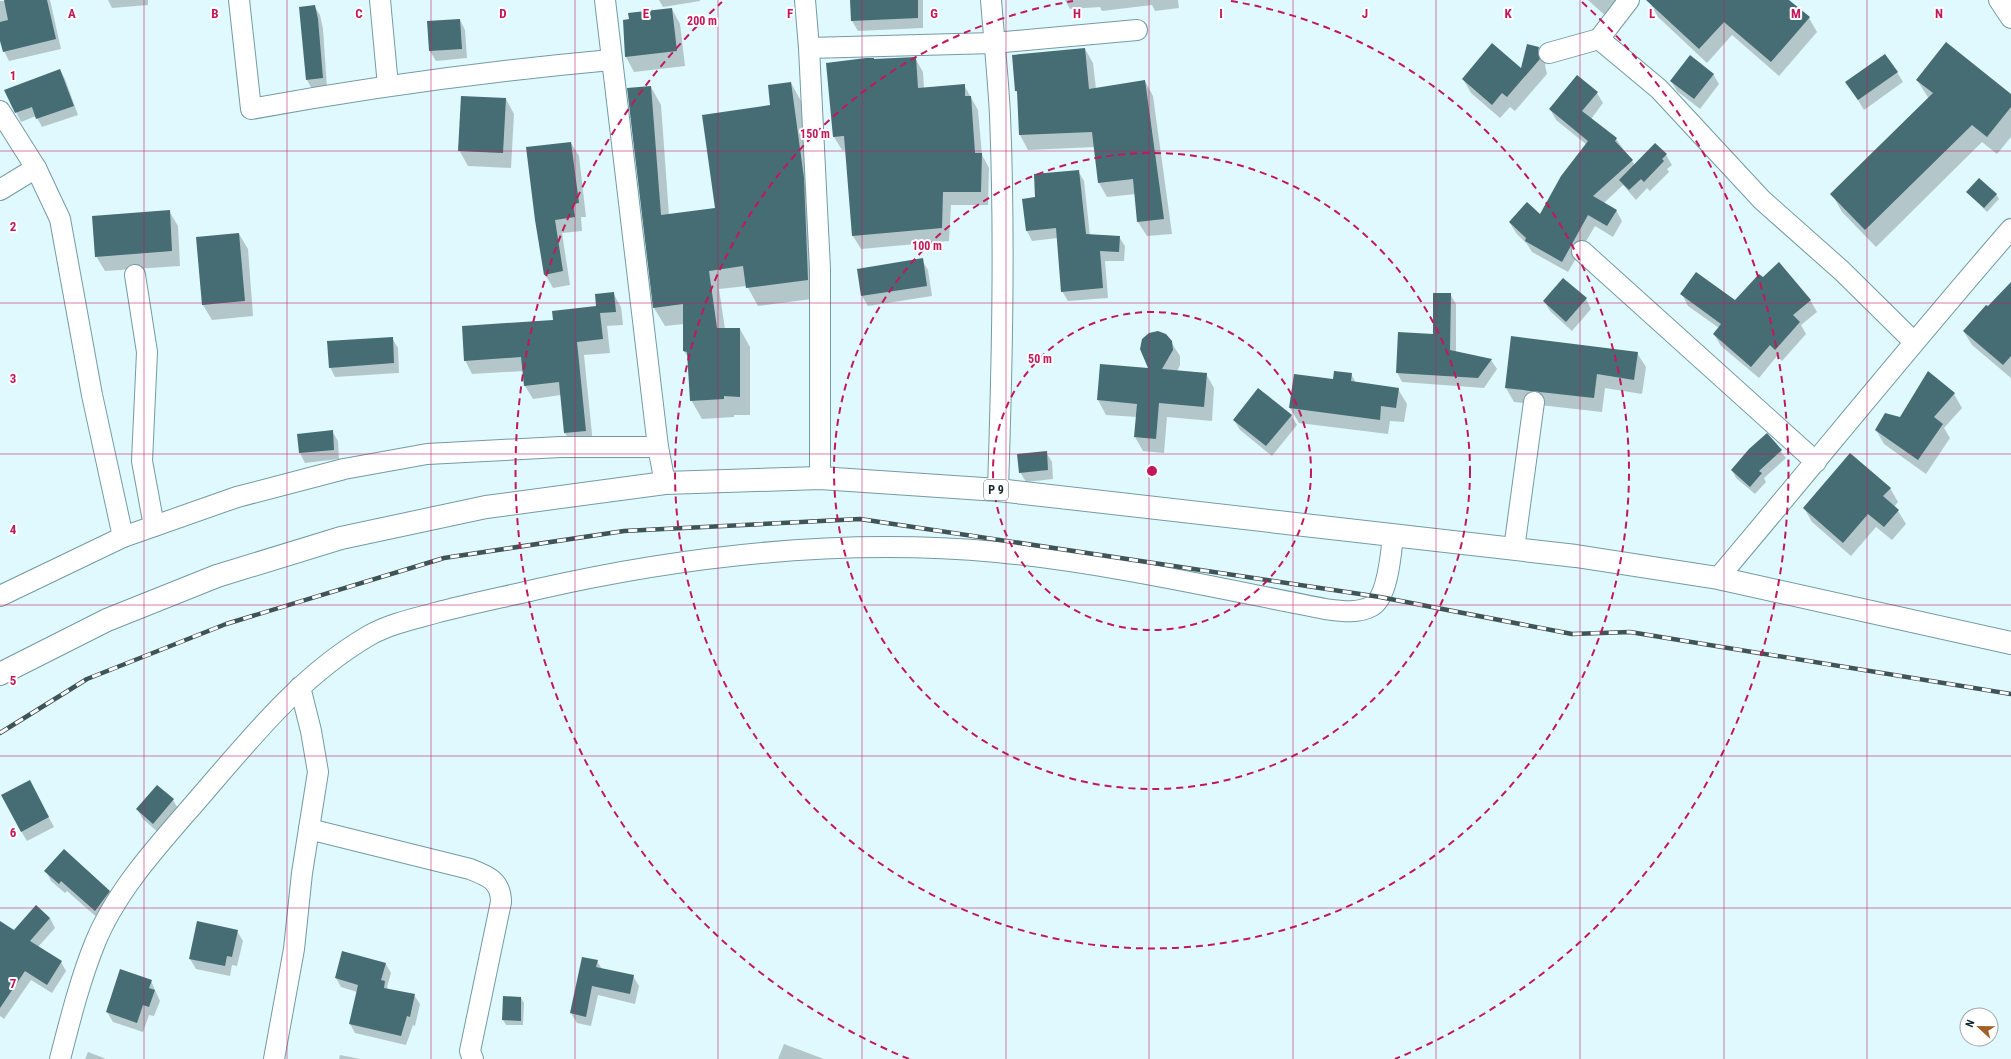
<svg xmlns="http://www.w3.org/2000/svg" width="2011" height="1059" viewBox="0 0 2011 1059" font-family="'Roboto Condensed',sans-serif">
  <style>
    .shadow { fill: #0003 }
    .building { fill: #466c74 }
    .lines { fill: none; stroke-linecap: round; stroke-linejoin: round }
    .street-casing { stroke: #739ba3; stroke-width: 22 }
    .primary-casing { stroke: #739ba3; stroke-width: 24 }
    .street { stroke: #fff; stroke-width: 20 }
    .primary { stroke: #fff; stroke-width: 22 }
    .rail-casing { stroke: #405356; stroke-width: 4.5 }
    .rail { stroke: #fff; stroke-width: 3; stroke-dasharray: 9; stroke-linecap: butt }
    .grid { fill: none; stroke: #c2185b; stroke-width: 1; stroke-opacity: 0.55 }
    .ring { fill: none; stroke: #c2185b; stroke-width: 2; stroke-dasharray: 7 5 }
    .labels { text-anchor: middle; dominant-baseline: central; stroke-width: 4; stroke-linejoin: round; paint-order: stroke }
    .shield { fill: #fff; stroke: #5d686b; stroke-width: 1 }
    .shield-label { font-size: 12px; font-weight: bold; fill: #17282b }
    .grid-label { font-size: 13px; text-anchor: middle; font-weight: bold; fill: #c2185b; stroke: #fff; stroke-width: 4; stroke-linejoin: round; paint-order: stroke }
    .centre { fill: #c2185b; stroke: #fff; stroke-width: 2 }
    .ring-label { font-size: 12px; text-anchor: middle; font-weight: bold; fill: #c2185b; stroke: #fff; stroke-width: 4; stroke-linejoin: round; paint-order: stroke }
  </style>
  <rect width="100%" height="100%" fill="#e0f9fe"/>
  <g class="shadow">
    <path d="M 50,0 L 61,49 L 9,61 L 4,51 L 0,37 L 0,1 Z"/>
    <path d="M 108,0 L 148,0 L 148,5 L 112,8 Z"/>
    <path d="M 659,0 L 700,0 L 700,1 L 663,7 Z"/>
    <path d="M 851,0 L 923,0 L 923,28 L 858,31 L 852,21 Z"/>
    <path d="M 1065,0 L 1178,0 L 1179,8 L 1155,11 L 1152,5 L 1102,11 L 1100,7 L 1070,9 Z"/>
    <path d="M 1588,0 L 1627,0 L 1609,19 Z"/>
    <path d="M 1653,0 L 1788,0 L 1809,18 L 1817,32 L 1779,76 L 1732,35 L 1707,63 L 1658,17 L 1650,3 Z"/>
    <path d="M 314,6 L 320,15 L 323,29 L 327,88 L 312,89 L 307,80 Z"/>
    <path d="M 672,9 L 680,24 L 685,66 L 634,72 L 626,57 Z"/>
    <path d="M 460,20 L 465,30 L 467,58 L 436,61 L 430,51 Z"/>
    <path d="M 1528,45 L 1539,48 L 1547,62 L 1545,65 L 1547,74 L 1515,111 L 1510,107 L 1500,118 L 1471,93 L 1463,79 L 1522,70 Z"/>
    <path d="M 1085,49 L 1093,63 L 1096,89 L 1145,81 L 1153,96 L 1172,234 L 1147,236 L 1138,222 L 1136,194 L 1107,197 L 1099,183 L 1095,147 L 1028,150 L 1020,135 L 1018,94 L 1016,90 Z"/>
    <path d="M 915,58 L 923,72 L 924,88 L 964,85 L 978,110 L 982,155 L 989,168 L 988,205 L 951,205 L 949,241 L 861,249 L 853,236 L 846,150 L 842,150 L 834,137 L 874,60 Z"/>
    <path d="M 60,70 L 65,79 L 78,115 L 42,127 L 36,116 L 21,122 L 5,90 Z"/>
    <path d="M 1897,72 L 1903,82 L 1864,110 L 1847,82 Z"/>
    <path d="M 1713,74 L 1719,84 L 1700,109 L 1677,91 L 1671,81 Z"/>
    <path d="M 1917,80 L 2011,95 L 2011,137 L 1997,154 L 1982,142 L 1876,247 L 1842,212 L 1832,194 L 1929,99 Z"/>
    <path d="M 791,83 L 801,101 L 814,198 L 819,298 L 758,306 L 747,286 L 719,289 L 725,329 L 740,329 L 750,347 L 750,415 L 734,415 L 734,417 L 702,419 L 691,400 L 689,359 L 684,351 L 684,324 L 665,326 L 654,308 L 651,87 L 661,105 L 669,215 L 716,209 L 771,106 Z"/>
    <path d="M 1597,93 L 1603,103 L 1591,119 L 1616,139 L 1635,165 L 1666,155 L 1672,165 L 1667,169 L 1669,172 L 1650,191 L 1647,188 L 1636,200 L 1623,185 L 1604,203 L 1616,210 L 1622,221 L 1613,237 L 1595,226 L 1568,272 L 1532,252 L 1527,244 L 1516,233 L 1510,223 L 1541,215 L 1587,145 L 1556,120 L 1550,109 Z"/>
    <path d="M 506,99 L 514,114 L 511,168 L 468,166 L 459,150 Z"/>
    <path d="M 571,143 L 579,156 L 586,217 L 581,217 L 582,231 L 562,233 L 570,285 L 553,288 L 545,274 L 536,220 Z"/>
    <path d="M 1078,171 L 1084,181 L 1090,236 L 1119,237 L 1125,246 L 1124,261 L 1105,261 L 1108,298 L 1068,301 L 1062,291 L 1058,238 L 1032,241 L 1027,231 L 1023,200 L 1036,198 Z"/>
    <path d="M 1967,192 L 1996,194 L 1999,199 L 1987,212 Z"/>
    <path d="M 169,211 L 178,226 L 180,266 L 105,271 L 96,256 Z"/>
    <path d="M 239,234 L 248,249 L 253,316 L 212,320 L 203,305 L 197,238 Z"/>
    <path d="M 922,260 L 928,270 L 932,296 L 868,306 L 862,296 L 858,270 Z"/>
    <path d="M 2011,283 L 2011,378 L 1972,345 L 1964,332 Z"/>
    <path d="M 613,293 L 621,307 L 623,325 L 607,326 L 610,353 L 584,355 L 593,444 L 573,446 L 565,433 L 561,395 L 533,399 L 525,386 L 524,371 L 472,374 L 465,360 L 554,321 L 597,307 Z"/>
    <path d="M 1450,294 L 1456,304 L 1456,353 L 1491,360 L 1497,369 L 1484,388 L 1402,382 L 1397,372 L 1434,335 Z"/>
    <path d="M 1682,294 L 1735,302 L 1810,300 L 1817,312 L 1801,325 L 1806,334 L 1782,361 L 1777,356 L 1759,378 L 1721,346 L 1714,334 L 1719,328 L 1688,306 Z"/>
    <path d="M 1586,299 L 1591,309 L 1572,331 L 1550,311 L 1544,301 Z"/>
    <path d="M 392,338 L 398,348 L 399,373 L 335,377 L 330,367 Z"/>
    <path d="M 1171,342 L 1180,356 L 1180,365 L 1177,372 L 1206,374 L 1214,388 L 1212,421 L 1167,417 L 1164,453 L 1143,451 L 1135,437 L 1137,417 L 1106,415 L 1098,400 L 1101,365 L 1150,369 Z"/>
    <path d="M 1637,353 L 1646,367 L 1642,394 L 1605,388 L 1602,412 L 1514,402 L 1506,388 Z"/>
    <path d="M 1351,374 L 1356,383 L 1398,389 L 1407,404 L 1404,422 L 1390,421 L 1388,434 L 1299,423 L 1290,408 L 1334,380 Z"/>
    <path d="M 1954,394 L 1962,408 L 1944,428 L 1950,438 L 1926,474 L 1884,444 L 1876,430 Z"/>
    <path d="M 1291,415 L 1297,425 L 1272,456 L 1240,430 L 1234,420 Z"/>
    <path d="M 332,431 L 338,441 L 339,459 L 305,463 L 300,453 Z"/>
    <path d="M 1767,435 L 1786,458 L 1764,478 L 1766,482 L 1755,494 L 1736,478 L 1732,470 Z"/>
    <path d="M 1046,452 L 1052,462 L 1053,479 L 1026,482 L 1020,472 Z"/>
    <path d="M 1890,488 L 1898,502 L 1894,507 L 1898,511 L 1906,524 L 1892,540 L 1876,527 L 1851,556 L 1812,522 L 1804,508 Z"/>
    <path d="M 35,792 L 54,827 L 27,841 L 21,831 Z"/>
    <path d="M 173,800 L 179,810 L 159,833 L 143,819 L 137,809 Z"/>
    <path d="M 46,871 L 109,891 L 115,901 L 101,921 L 67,891 L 65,893 L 51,881 Z"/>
    <path d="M 50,918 L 55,928 L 38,947 L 61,962 L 66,971 L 52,993 L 31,980 L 4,1019 L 0,1016 L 0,927 L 14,932 Z"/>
    <path d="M 237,931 L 243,941 L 237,966 L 232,965 L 230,976 L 196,969 L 190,959 Z"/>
    <path d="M 597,961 L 602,969 L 633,976 L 639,986 L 635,1004 L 598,995 L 591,1026 L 577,1023 L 571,1013 Z"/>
    <path d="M 386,964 L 391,973 L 387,987 L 389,990 L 414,995 L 420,1004 L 415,1026 L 413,1025 L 406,1045 L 355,1033 L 350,1024 L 357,992 L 341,987 L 336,978 Z"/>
    <path d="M 151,981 L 160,1001 L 154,1016 L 149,1015 L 143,1032 L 113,1022 L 107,1012 Z"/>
    <path d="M 521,998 L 524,1003 L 523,1025 L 506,1025 L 503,1020 Z"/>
    <path d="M 784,1044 L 824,1059 L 778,1059 Z"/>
    <path d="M 88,1052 L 104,1058 L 105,1059 L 85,1059 Z"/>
    <path d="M 340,1055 L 360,1059 L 339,1059 Z"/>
  </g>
  <g class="building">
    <path d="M 4,0 L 47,0 L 56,39 L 3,52 L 0,41 L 0,22 L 8,20 Z"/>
    <path d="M 850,0 L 918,0 L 918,18 L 851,21 Z"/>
    <path d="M 1646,0 L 1789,0 L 1810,17 L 1771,62 L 1724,22 L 1699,49 Z"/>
    <path d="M 315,5 L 318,19 L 323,78 L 306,80 L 299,7 Z"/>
    <path d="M 672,8 L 677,51 L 625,57 L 623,20 L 629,19 L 628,13 Z"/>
    <path d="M 460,19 L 462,49 L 429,51 L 427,21 Z"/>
    <path d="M 1946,42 L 2011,94 L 2011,107 L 1987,137 L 1972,125 L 1865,230 L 1830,194 L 1933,93 L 1916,80 Z"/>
    <path d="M 1492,43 L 1521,68 L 1527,44 L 1539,47 L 1538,51 L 1540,59 L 1507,97 L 1502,93 L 1492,105 L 1462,79 Z"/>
    <path d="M 1085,48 L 1089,89 L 1145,80 L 1164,219 L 1137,222 L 1133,179 L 1098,183 L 1092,132 L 1019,135 L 1017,91 L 1015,91 L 1012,55 Z"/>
    <path d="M 1885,54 L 1898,72 L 1858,100 L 1845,82 Z"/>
    <path d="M 1690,55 L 1714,74 L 1694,99 L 1670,81 Z"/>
    <path d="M 916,57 L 918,88 L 965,84 L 965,96 L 971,96 L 975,153 L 982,153 L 981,192 L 943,192 L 942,228 L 852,236 L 844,136 L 833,137 L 826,63 L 866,58 L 874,58 L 874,59 Z"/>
    <path d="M 60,69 L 74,106 L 36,119 L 32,107 L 15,113 L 4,90 Z"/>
    <path d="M 1577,75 L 1598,92 L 1582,111 L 1617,138 L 1615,141 L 1633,160 L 1593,196 L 1617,210 L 1607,226 L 1588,215 L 1562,262 L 1525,241 L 1526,238 L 1509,222 L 1527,202 L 1540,214 L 1561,176 L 1588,141 L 1549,109 Z"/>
    <path d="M 791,82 L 804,178 L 808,280 L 746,288 L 743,266 L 709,271 L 717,328 L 740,328 L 740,397 L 724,396 L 724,399 L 690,401 L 687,352 L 683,351 L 683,304 L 653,308 L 627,88 L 651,86 L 661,215 L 715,208 L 702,115 L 770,105 L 768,85 Z"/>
    <path d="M 461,96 L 506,98 L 503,153 L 458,151 Z"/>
    <path d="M 571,142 L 579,203 L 573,204 L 575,217 L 555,220 L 563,271 L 544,275 L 535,220 L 526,147 Z"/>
    <path d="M 1655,143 L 1667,154 L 1662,159 L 1664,161 L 1644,182 L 1641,179 L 1629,190 L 1619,180 Z"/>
    <path d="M 1079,170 L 1086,234 L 1120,236 L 1119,252 L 1100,251 L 1103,288 L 1061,292 L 1056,228 L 1026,231 L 1022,199 L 1035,197 L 1034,174 Z"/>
    <path d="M 1979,178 L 1997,194 L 1984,208 L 1966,192 Z"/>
    <path d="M 170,210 L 172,251 L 95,257 L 92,216 Z"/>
    <path d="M 239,233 L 245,301 L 202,305 L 196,237 Z"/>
    <path d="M 923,258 L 927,286 L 861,296 L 857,269 Z"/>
    <path d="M 1779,262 L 1811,300 L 1793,315 L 1800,322 L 1775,350 L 1770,345 L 1751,367 L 1713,334 L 1721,324 L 1680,294 L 1696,272 L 1735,300 L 1759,274 L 1763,277 Z"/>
    <path d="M 1563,278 L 1587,298 L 1566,322 L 1543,301 Z"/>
    <path d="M 2011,282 L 2011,356 L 2003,365 L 1963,331 L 1986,305 L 1988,306 Z"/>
    <path d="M 614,292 L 616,312 L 600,313 L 603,339 L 577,342 L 586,431 L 564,433 L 559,382 L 524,386 L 521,357 L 464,361 L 462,326 L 553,320 L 552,311 L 596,306 L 595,294 Z"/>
    <path d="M 1433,293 L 1451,293 L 1450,350 L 1492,359 L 1478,378 L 1396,373 L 1398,332 L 1433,334 Z"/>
    <path d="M 1158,331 L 1166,334 L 1172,341 L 1173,350 L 1162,369 L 1207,373 L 1204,407 L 1159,403 L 1156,439 L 1134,437 L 1137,404 L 1097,400 L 1100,364 L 1148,368 L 1140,349 L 1142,339 L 1149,333 Z"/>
    <path d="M 1511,336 L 1638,352 L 1634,380 L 1597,374 L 1594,398 L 1505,388 Z"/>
    <path d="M 393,337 L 394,363 L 329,368 L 327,341 Z"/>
    <path d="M 1334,371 L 1352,373 L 1351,381 L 1399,388 L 1396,408 L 1381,406 L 1380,420 L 1289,408 L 1294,374 L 1333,379 Z"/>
    <path d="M 1928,371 L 1955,393 L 1934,417 L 1943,424 L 1918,460 L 1875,430 L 1885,413 L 1900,417 Z"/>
    <path d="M 1258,388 L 1292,415 L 1266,446 L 1233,420 Z"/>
    <path d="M 333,430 L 334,450 L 299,453 L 297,434 Z"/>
    <path d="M 1767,433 L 1782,450 L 1759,471 L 1762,473 L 1750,487 L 1731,470 L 1749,449 Z"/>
    <path d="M 1047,451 L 1048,470 L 1019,473 L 1017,454 Z"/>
    <path d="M 1850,453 L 1891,488 L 1883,496 L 1899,510 L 1884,527 L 1868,514 L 1843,543 L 1803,508 Z"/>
    <path d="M 30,780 L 49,817 L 21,832 L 1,795 Z"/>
    <path d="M 157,785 L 174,799 L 153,824 L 136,809 Z"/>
    <path d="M 64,849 L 110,891 L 95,911 L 61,881 L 59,884 L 44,871 Z"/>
    <path d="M 36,905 L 50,918 L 30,941 L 62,961 L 47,985 L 25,971 L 0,1008 L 0,921 L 14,930 Z"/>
    <path d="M 197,921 L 238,930 L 232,957 L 227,956 L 225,966 L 189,959 Z"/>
    <path d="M 342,951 L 386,963 L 381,980 L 385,981 L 384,988 L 415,994 L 410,1017 L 407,1016 L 401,1036 L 349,1024 L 358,985 L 335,978 Z"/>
    <path d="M 582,957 L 598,960 L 596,967 L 634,975 L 630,994 L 592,986 L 586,1017 L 570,1013 Z"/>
    <path d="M 120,969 L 152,980 L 149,988 L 155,990 L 149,1007 L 143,1005 L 137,1023 L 106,1012 Z"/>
    <path d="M 503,996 L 521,997 L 521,1021 L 502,1020 Z"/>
  </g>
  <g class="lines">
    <defs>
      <g id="street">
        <path d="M 239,0 L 251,109 C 370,87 490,71 611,60"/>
        <path d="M 380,0 L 388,86"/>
        <path d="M 605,0 L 658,447"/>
        <path d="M 805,0 L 809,48 L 820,269 L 820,478"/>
        <path d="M 991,0 C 994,38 998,77 1000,115 C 1005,240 1002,365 998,490"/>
        <path d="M 1999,0 L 2011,18"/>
        <path d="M 1599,39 L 1629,0"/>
        <path d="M 809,48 L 994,43 L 1137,30"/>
        <path d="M 1549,53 L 1599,39 L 1659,89 L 1762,200 L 1842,271 L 1914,342"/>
        <path d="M 0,111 L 36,168 L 60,219 L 92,395 L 123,537"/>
        <path d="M 0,190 L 36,168"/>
        <path d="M 1582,251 L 1816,462"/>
        <path d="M 135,275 L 147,352 L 142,461 L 154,526"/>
        <path d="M 1514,549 L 1534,402"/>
        <path d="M 1718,578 C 1816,462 1911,344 2011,229"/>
        <path d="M 0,596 L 123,537 L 237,497 L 344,469 L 427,454 L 560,447 L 658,447 L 665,483"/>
        <path d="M 309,829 L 470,869 C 488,876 501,881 501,902 L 470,1051 L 473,1059"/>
        <path d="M 60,1059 C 70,1020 80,980 95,943 C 118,886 166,837 206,790 C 255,733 304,673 370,635 C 390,624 413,619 435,613 C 469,604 504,597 538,589 C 688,555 843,538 997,552 C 1107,563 1217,588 1325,609 C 1340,611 1358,614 1372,606 C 1388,597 1391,553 1393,536"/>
        <path d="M 274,1059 L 294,949 L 302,873 L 318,772 L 311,731 L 300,687"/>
      </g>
      <path id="primary" d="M 0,674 L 107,620 L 217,576 L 341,538 L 486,507 L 665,483 L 820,478 L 998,490 L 1576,556 L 1718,578 L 2011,643"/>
    </defs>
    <use href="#street" class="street-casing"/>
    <use href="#primary" class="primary-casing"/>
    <use href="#street" class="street"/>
    <use href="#primary" class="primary"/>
    <defs>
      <path id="rail" d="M 0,733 L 87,679 L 226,624 L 444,558 L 624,531 L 860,519 L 1380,597 L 1572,634 L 1630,632 L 2011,694"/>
    </defs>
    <use href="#rail" class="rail-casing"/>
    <use href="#rail" class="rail"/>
  </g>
  <path class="grid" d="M 144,0 L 144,1059M 287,0 L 287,1059M 431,0 L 431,1059M 575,0 L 575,1059M 718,0 L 718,1059M 862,0 L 862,1059M 1006,0 L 1006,1059M 1149,0 L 1149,1059M 1293,0 L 1293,1059M 1436,0 L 1436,1059M 1580,0 L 1580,1059M 1724,0 L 1724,1059M 1867,0 L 1867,1059M 0,151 L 2011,151M 0,303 L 2011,303M 0,454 L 2011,454M 0,605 L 2011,605M 0,756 L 2011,756M 0,908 L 2011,908"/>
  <g class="ring">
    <circle cx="1152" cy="471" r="159"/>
    <circle cx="1152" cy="471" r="318"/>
    <path d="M1231 1A477 477 0 1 1 1073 1"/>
    <path d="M909 1059A636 636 0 0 1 722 2M1582 2A636 636 0 0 1 1395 1059"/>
  </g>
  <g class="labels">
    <rect class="shield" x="984" y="480" width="24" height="20" rx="3"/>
    <g class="shield-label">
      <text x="996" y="490">P 9</text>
    </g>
  </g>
  <g class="grid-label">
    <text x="72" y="18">A</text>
    <text x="215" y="18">B</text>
    <text x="359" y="18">C</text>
    <text x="503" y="18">D</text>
    <text x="646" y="18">E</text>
    <text x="790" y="18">F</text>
    <text x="934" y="18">G</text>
    <text x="1077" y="18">H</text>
    <text x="1221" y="18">I</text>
    <text x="1365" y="18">J</text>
    <text x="1508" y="18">K</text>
    <text x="1652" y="18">L</text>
    <text x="1796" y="18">M</text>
    <text x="1939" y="18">N</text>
    <text x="13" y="80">1</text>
    <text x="13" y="231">2</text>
    <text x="13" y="383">3</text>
    <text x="13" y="534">4</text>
    <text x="13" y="685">5</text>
    <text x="13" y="837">6</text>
    <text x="13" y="988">7</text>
  </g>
  <circle cx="1152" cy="471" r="6" class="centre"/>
  <g class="ring-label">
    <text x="702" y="25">200 m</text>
    <text x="815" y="138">150 m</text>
    <text x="927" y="250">100 m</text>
    <text x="1040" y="363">50 m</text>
  </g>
  <g transform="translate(1979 1027) rotate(292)"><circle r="19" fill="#ffffff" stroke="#a2a9aa"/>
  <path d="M0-3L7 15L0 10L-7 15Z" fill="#9f6127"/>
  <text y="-6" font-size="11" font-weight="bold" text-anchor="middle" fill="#17282b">N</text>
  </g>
</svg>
